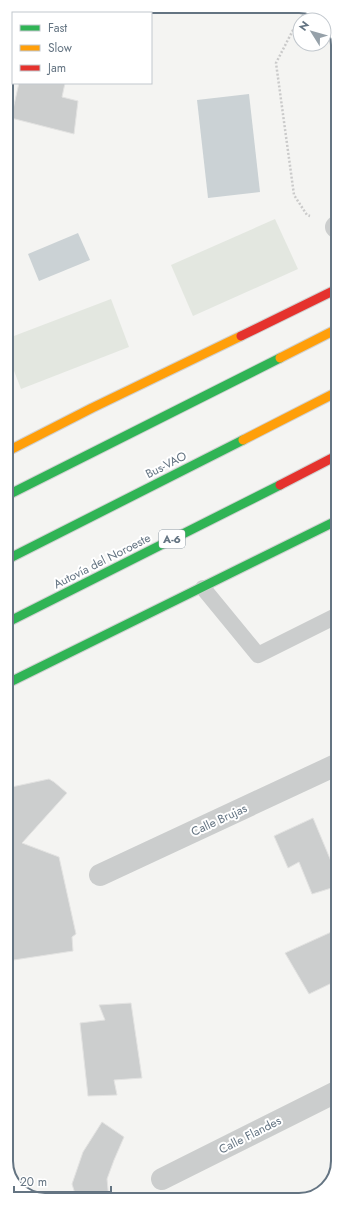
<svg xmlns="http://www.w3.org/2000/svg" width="344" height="1206" viewBox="0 0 344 1206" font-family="Jost,sans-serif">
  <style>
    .green { fill: #e3e7e0 }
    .water { fill: #cbd2d5 }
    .building { fill: #cccece; stroke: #e3e3e2 }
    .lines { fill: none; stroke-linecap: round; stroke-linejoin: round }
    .fast-casing { stroke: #d0d1d1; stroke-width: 11 }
    .slow-casing { stroke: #d0d1d1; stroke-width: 11 }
    .jam-casing { stroke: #d0d1d1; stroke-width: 11 }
    .path { stroke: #cacaca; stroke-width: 2.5; stroke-dasharray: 2 2; stroke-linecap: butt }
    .lane { stroke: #cbcdcd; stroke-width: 16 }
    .street { stroke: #cbcdcd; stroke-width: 22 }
    .fast { stroke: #30b455; stroke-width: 9 }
    .slow { stroke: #ff9f0a; stroke-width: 9 }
    .jam { stroke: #e5322d; stroke-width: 9 }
    .labels { text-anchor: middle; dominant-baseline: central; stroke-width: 4; stroke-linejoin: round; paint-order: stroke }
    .shield { fill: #fff; stroke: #929ea8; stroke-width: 1 }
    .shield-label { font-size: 11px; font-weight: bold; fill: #647482 }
    .street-label { font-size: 12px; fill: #647482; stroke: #fff }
    .rim { fill: none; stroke: #647482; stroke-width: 2 }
  </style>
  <rect width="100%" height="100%" fill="#f4f4f2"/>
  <g class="green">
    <path d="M 275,219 L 298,269 L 193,316 L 171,265 Z"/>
    <path d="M 111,299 L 129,347 L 21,389 L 6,350 L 6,339 Z"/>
  </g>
  <g class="water">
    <path d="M 249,94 L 260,192 L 208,198 L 197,100 Z"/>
    <path d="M 78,233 L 90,260 L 39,281 L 28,254 Z"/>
  </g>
  <g class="building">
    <path d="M 19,83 L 65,83 L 62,97 L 78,101 L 74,134 L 11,118 Z"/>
    <path d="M 49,779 L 54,782 L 67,793 L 22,843 L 59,857 L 76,934 L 72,937 L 73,951 L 7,961 L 7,788 Z"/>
    <path d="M 313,818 L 338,878 L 338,886 L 312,894 L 299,862 L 288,868 L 274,836 Z"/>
    <path d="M 338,929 L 338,980 L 309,994 L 285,953 Z"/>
    <path d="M 131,1003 L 142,1078 L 114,1080 L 117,1095 L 88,1096 L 80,1023 L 105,1020 L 99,1005 Z"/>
    <path d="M 102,1122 L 124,1137 L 114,1160 L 107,1179 L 109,1200 L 77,1200 L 72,1184 L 83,1152 Z"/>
  </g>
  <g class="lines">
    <defs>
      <g id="fast">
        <path d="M 6,496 L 280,358"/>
        <path d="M 6,560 L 243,440"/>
        <path d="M 6,623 L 280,485"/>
        <path d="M 6,684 L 338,520"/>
      </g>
      <g id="slow">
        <path d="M 280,358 L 337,329"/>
        <path d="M 243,440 L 337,392"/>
        <path d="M 6,452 L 92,408 L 241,336"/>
      </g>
      <g id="jam">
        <path d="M 241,336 L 337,289"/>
        <path d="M 280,485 L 338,455"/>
      </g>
    </defs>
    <use href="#fast" class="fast-casing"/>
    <use href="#slow" class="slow-casing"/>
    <use href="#jam" class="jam-casing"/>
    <g class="path">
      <path d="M 300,20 L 293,30 L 276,63 L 294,195 L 307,215 L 310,216"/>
      <path d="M 300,20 L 308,8"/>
    </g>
    <path class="lane" d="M 203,588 L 258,655 L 338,615"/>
    <g class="street">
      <path d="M 121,6 L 121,8"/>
      <path d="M 336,227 L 337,226"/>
      <path d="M 100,875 L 338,764"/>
      <path d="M 162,1179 L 338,1091"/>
    </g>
    <use href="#fast" class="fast"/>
    <use href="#slow" class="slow"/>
    <use href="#jam" class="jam"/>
  </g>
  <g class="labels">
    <rect class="shield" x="159" y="530" width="26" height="18" rx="3"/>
    <g class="shield-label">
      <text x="172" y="539">A-6</text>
    </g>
    <g class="street-label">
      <text transform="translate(166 465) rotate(-27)">Bus-VAO</text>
      <text transform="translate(102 561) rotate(-27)">Autovía del Noroeste</text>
      <text transform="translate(219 820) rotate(-25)">Calle Brujas</text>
      <text transform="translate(250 1135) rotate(-27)">Calle Flandes</text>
    </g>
  </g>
  <path d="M0 0H344V1206H0ZM45 13H299A32 32 0 0 1 331 45V1161A32 32 0 0 1 299 1193H45A32 32 0 0 1 13 1161V45A32 32 0 0 1 45 13Z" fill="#fff" fill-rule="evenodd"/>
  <path class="rim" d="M45 13H299A32 32 0 0 1 331 45V1161A32 32 0 0 1 299 1193H45A32 32 0 0 1 13 1161V45A32 32 0 0 1 45 13Z"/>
  <rect x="12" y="12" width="140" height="72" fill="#ffffff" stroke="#c1c7cd"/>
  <rect x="20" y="25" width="20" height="6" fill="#30b455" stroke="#c1c7cd"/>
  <text x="48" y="32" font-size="12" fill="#647482">Fast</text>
  <rect x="20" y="45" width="20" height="6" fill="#ff9f0a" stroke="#c1c7cd"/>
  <text x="48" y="52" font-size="12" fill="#647482">Slow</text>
  <rect x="20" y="65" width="20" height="6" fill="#e5322d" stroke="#c1c7cd"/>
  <text x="48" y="72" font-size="12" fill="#647482">Jam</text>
  <g transform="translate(312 32) rotate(307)"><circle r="19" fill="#ffffff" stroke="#c1c7cd"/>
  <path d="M0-3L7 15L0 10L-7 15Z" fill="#96a1a9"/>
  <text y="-6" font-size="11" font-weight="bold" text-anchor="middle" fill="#647482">N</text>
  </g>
  <path d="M14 1186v6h97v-6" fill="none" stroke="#647482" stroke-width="2"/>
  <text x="20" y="1186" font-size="12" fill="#647482" stroke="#ffffff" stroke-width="3" paint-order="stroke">20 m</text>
</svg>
